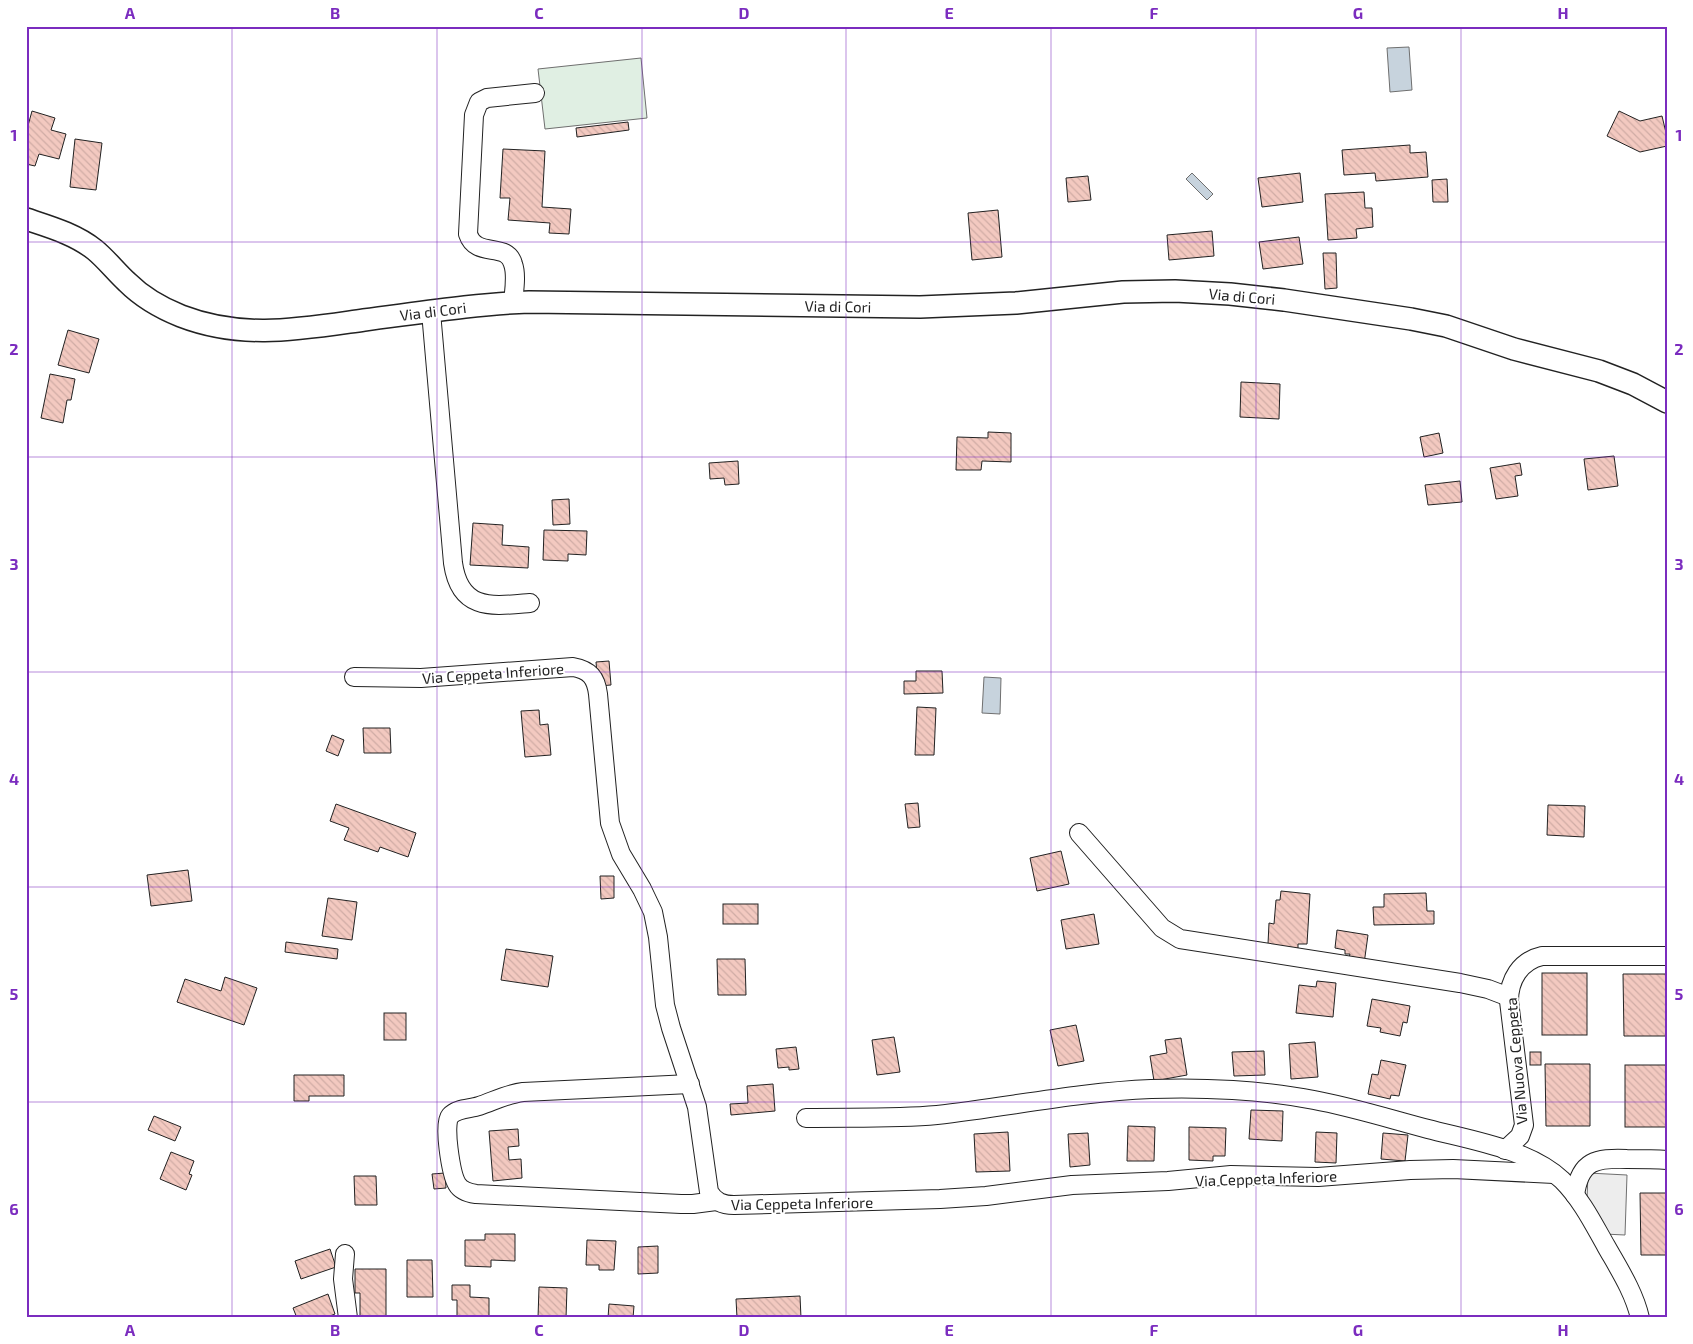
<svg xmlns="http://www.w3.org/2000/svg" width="1693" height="1344" viewBox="0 0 1693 1344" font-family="'Exo 2',sans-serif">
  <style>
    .park { fill: #e0efe3; stroke: #6f6f6f }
    .parking { fill: #ededed; stroke: #6f6f6f }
    .water { fill: #c7d3dd; stroke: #6f6f6f }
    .building { fill: url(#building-back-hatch); stroke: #222 }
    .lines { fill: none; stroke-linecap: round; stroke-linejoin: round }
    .minor-casing { stroke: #222; stroke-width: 20 }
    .major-casing { stroke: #222; stroke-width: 24 }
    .minor { stroke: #fff; stroke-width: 18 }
    .major { stroke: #fff; stroke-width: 21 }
    .grid { fill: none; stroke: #7b2cbf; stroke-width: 1; stroke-opacity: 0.55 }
    .labels { text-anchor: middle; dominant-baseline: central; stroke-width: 4; stroke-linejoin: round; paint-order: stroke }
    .street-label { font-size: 15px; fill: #222; stroke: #fff }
    .neatline { fill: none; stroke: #7b2cbf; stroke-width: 2 }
    .grid-label { font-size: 16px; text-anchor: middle; font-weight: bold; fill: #7b2cbf }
  </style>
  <defs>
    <pattern id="building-back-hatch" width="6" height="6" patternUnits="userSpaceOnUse" patternTransform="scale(1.25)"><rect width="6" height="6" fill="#f3c9c0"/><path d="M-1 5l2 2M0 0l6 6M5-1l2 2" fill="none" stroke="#d0aca5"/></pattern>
  </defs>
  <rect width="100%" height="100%" fill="#fff"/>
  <path class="park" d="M 641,58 L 647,118 L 545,129 L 538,69 Z"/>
  <path class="parking" d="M 1588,1173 L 1627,1175 L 1625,1235 L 1604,1234 L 1587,1200 Z"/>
  <g class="water">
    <path d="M 1409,47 L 1412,90 L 1390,92 L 1387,48 Z"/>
    <path d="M 1192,173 L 1213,194 L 1207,200 L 1186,179 Z"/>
    <path d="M 984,677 L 1001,678 L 1000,714 L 982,713 Z"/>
  </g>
  <g class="building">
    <path d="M 32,111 L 55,118 L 51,130 L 66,134 L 59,159 L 39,154 L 35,166 L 26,164 L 26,133 Z"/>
    <path d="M 1619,111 L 1640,121 L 1662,116 L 1667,137 L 1667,146 L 1640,152 L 1607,136 Z"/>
    <path d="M 628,122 L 629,130 L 577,137 L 576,128 Z"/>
    <path d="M 75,139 L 102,143 L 96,190 L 70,187 Z"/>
    <path d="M 1410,145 L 1410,153 L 1426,152 L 1428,177 L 1376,181 L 1375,173 L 1344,175 L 1342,150 Z"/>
    <path d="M 503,149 L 545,151 L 542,207 L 571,209 L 569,234 L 549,233 L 550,223 L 508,220 L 510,198 L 500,198 Z"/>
    <path d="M 1300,173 L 1303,202 L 1262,207 L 1258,178 Z"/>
    <path d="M 1088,176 L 1091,200 L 1068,202 L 1066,178 Z"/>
    <path d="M 1447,179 L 1448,202 L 1433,202 L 1432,180 Z"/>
    <path d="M 1364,192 L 1365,208 L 1372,208 L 1373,227 L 1356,229 L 1357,238 L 1328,240 L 1325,194 Z"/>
    <path d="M 998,210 L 1002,257 L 972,260 L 968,213 Z"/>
    <path d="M 1212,231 L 1214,256 L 1169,260 L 1167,235 Z"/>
    <path d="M 1299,237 L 1303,264 L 1263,269 L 1259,242 Z"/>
    <path d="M 1323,253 L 1336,253 L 1337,288 L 1325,289 Z"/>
    <path d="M 68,330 L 99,339 L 89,373 L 58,365 Z"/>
    <path d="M 50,374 L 75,379 L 71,400 L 67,400 L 63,423 L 41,418 Z"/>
    <path d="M 1241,382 L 1280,384 L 1279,419 L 1240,417 Z"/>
    <path d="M 988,432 L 1011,433 L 1011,462 L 982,461 L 981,470 L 956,470 L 957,437 L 988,438 Z"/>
    <path d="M 1439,433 L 1443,453 L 1424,457 L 1420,437 Z"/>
    <path d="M 1614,456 L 1618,486 L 1588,490 L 1584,459 Z"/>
    <path d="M 738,461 L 739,484 L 725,485 L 724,478 L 710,479 L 709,463 Z"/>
    <path d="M 1520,463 L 1522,475 L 1515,476 L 1518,496 L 1496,499 L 1490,468 Z"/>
    <path d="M 1460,481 L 1462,502 L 1428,505 L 1425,485 Z"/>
    <path d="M 569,499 L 570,524 L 553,525 L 552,500 Z"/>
    <path d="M 473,523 L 503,525 L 502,545 L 529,547 L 528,568 L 470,565 Z"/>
    <path d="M 544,530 L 587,531 L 586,555 L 568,554 L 568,561 L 543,560 Z"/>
    <path d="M 609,661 L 611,685 L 598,686 L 596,662 Z"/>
    <path d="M 916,671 L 942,671 L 943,693 L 904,694 L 904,681 L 916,681 Z"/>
    <path d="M 917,707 L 936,708 L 934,755 L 915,755 Z"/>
    <path d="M 539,710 L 540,725 L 548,724 L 551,755 L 525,757 L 521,711 Z"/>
    <path d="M 363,728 L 390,728 L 391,753 L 364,753 Z"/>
    <path d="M 332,735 L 344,740 L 338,756 L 326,751 Z"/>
    <path d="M 918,803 L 920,827 L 908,828 L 905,804 Z"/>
    <path d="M 336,804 L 416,833 L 408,857 L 380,847 L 378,852 L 344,840 L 349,828 L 330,821 Z"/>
    <path d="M 1548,805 L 1585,806 L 1584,837 L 1547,835 Z"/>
    <path d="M 1061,851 L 1069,884 L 1037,891 L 1030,858 Z"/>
    <path d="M 188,870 L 192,901 L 151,906 L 147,875 Z"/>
    <path d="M 600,876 L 614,876 L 614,898 L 601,899 Z"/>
    <path d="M 1281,891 L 1310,894 L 1307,944 L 1298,944 L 1298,952 L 1276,950 L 1276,945 L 1268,944 L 1269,923 L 1274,924 L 1276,900 L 1280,900 Z"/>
    <path d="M 1426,893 L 1427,911 L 1434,911 L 1434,924 L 1374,925 L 1373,907 L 1384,907 L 1384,894 Z"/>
    <path d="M 328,898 L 357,902 L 352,940 L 322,936 Z"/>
    <rect x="723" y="904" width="35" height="20"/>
    <path d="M 1094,914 L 1099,944 L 1066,949 L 1061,920 Z"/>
    <path d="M 1337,930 L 1368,935 L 1364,964 L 1348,962 L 1350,954 L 1345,954 L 1345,950 L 1335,948 Z"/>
    <path d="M 286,942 L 338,949 L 337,959 L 285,952 Z"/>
    <path d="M 506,949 L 553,956 L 548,987 L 501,980 Z"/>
    <path d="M 717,959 L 745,959 L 746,995 L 718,995 Z"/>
    <rect x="1542" y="973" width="45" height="62"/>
    <path d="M 1623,974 L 1667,974 L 1667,1036 L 1624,1036 Z"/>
    <path d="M 225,977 L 257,988 L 244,1025 L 177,1002 L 185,979 L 221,991 Z"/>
    <path d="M 1317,981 L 1336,983 L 1333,1017 L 1296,1013 L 1299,985 L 1316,987 Z"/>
    <path d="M 1372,999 L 1410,1006 L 1407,1023 L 1403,1022 L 1400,1036 L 1380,1032 L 1381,1028 L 1367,1026 Z"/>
    <rect x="384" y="1013" width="22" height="27"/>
    <path d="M 1076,1025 L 1084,1061 L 1058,1066 L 1050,1030 Z"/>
    <path d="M 894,1037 L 900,1072 L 877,1075 L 872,1040 Z"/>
    <path d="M 1181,1038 L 1187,1075 L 1154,1081 L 1150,1056 L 1167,1053 L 1165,1040 Z"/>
    <path d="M 1315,1042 L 1318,1077 L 1291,1079 L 1289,1044 Z"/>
    <path d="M 796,1047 L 799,1069 L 789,1070 L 789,1067 L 778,1068 L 776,1049 Z"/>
    <path d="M 1264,1051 L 1265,1075 L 1234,1076 L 1232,1052 Z"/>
    <rect x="1530" y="1052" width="11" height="13"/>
    <path d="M 1381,1060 L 1406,1065 L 1399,1096 L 1391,1095 L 1390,1099 L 1368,1094 L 1372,1074 L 1378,1075 Z"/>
    <path d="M 1545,1064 L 1590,1064 L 1590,1126 L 1546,1126 Z"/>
    <rect x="1625" y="1065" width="42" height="62"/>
    <path d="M 294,1075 L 344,1075 L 344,1096 L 309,1096 L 309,1101 L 294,1101 Z"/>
    <path d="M 773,1084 L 775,1111 L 731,1115 L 730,1104 L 748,1103 L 747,1086 Z"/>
    <path d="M 1251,1110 L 1283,1111 L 1282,1141 L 1249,1139 Z"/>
    <path d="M 154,1116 L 181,1127 L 175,1141 L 148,1130 Z"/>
    <path d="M 1128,1126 L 1155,1127 L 1154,1161 L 1127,1161 Z"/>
    <path d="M 1189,1127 L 1226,1128 L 1225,1156 L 1213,1156 L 1213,1161 L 1189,1160 Z"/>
    <path d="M 518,1129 L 519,1146 L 508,1147 L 509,1160 L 521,1159 L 522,1178 L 493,1181 L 489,1131 Z"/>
    <path d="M 1008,1132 L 1010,1171 L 976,1172 L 974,1134 Z"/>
    <path d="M 1316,1132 L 1337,1133 L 1336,1163 L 1315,1162 Z"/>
    <path d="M 1088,1133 L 1090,1165 L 1070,1167 L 1068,1134 Z"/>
    <path d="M 1383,1133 L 1408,1135 L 1405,1161 L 1381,1159 Z"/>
    <path d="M 171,1152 L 194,1161 L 189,1174 L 192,1175 L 186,1190 L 160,1179 Z"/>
    <path d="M 445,1173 L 446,1188 L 434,1189 L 432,1174 Z"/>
    <path d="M 354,1176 L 376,1176 L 377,1205 L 355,1205 Z"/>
    <path d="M 1640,1193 L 1667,1193 L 1667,1255 L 1641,1255 Z"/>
    <path d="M 485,1234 L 515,1234 L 515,1261 L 491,1260 L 491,1267 L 465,1266 L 465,1240 L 485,1240 Z"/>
    <path d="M 587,1240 L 616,1241 L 614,1270 L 599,1270 L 599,1265 L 586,1265 Z"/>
    <path d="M 658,1246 L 658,1273 L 638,1274 L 638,1247 Z"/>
    <path d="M 330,1249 L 336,1267 L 301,1279 L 295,1261 Z"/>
    <path d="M 407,1260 L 432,1260 L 433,1297 L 407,1297 Z"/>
    <path d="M 355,1269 L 386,1269 L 386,1316 L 360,1316 L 360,1293 L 355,1293 Z"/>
    <path d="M 452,1285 L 470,1285 L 470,1297 L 489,1298 L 489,1318 L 457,1318 L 457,1300 L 452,1300 Z"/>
    <path d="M 539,1287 L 567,1288 L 566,1318 L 538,1318 Z"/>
    <path d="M 328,1294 L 335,1314 L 325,1318 L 297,1318 L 293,1308 Z"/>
    <path d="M 800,1296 L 801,1318 L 737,1318 L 736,1299 Z"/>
    <path d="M 609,1304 L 634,1306 L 633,1318 L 608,1318 Z"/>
  </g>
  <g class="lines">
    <defs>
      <g id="minor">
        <path d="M 513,303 C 514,291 517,275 513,264 C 507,241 476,259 468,234 L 474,115 L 479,102 L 487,98 L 535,93"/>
        <path d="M 431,312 L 453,563 C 460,612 493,606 530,603"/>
        <path d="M 354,677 L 421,678 L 573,667 C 590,670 596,678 598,694 L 610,823 L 621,854 L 642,889 L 653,912 L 658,937 L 665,1005 L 671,1028 L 697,1107 L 709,1192 C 715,1202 723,1205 734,1205 L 940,1199 L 986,1196 L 1072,1185 L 1168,1181 L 1231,1175 L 1318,1177 L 1410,1170 L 1453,1169 L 1554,1174"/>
        <path d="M 1079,833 L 1162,928 L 1180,939 L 1460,983 L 1488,989 L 1509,997"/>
        <path d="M 690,1084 L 523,1092 C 507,1094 494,1101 479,1106 C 470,1109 457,1108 450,1116 C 443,1124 451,1174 457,1184 C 461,1191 469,1193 476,1194 L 681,1204 L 693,1204 L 716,1201"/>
        <path d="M 806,1118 C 849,1117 893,1119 937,1115 C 1008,1107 1079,1092 1151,1089 C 1202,1087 1264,1090 1314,1100 C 1352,1107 1390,1119 1428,1129 C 1470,1140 1529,1149 1562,1180 C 1581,1199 1593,1223 1606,1246 C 1619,1269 1634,1292 1640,1318"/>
        <path d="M 1505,1150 L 1520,1136 L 1524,1125 L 1509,1001 C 1509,980 1520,961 1542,956 L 1667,956"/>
        <path d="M 1575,1195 C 1580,1160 1596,1158 1627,1159 C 1641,1159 1654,1159 1667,1160"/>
        <path d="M 345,1254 L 343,1279 L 348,1318"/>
      </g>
      <path id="major" d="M 26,219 C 50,227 75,234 95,250 C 107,260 116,272 127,282 C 142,297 161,308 181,316 C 243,340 300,329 364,320 C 419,313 474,304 529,302 L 920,307 L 1016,303 L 1123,292 L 1175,291 L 1230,294 L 1284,300 L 1411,319 L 1446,326 L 1514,349 L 1599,371 L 1633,384 L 1667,402"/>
    </defs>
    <use href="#minor" class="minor-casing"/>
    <use href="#major" class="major-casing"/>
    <use href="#minor" class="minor"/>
    <use href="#major" class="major"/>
  </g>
  <path class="grid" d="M 232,26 L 232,1318M 437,26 L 437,1318M 642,26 L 642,1318M 846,26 L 846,1318M 1051,26 L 1051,1318M 1256,26 L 1256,1318M 1461,26 L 1461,1318M 26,242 L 1667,242M 26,457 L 1667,457M 26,672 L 1667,672M 26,887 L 1667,887M 26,1102 L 1667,1102"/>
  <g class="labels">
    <g class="street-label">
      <text transform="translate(1242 296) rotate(5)">Via di Cori</text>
      <text transform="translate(838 306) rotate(1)">Via di Cori</text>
      <text transform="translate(433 311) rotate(-7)">Via di Cori</text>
      <text transform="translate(493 673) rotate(-4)">Via Ceppeta Inferiore</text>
      <text transform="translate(1516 1061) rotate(-95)">Via Nuova Ceppeta</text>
      <text transform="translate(1266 1178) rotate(-2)">Via Ceppeta Inferiore</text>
      <text transform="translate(802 1203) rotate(-1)">Via Ceppeta Inferiore</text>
    </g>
  </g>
  <rect width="1693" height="1344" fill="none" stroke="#ffffff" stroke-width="55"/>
  <rect x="28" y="28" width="1638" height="1288" class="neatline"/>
  <g class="grid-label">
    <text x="130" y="19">A</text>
    <text x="335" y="19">B</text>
    <text x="539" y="19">C</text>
    <text x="744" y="19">D</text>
    <text x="949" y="19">E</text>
    <text x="1154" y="19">F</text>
    <text x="1358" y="19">G</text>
    <text x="1563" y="19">H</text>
    <text x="14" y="141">1</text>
    <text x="1679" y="141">1</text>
    <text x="14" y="355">2</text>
    <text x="1679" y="355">2</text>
    <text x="14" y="570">3</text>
    <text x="1679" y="570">3</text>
    <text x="14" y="785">4</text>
    <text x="1679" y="785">4</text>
    <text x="14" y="1000">5</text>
    <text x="1679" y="1000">5</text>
    <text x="14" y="1215">6</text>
    <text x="1679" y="1215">6</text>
    <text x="130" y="1336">A</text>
    <text x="335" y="1336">B</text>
    <text x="539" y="1336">C</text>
    <text x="744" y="1336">D</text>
    <text x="949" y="1336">E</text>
    <text x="1154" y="1336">F</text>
    <text x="1358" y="1336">G</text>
    <text x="1563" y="1336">H</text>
  </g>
</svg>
